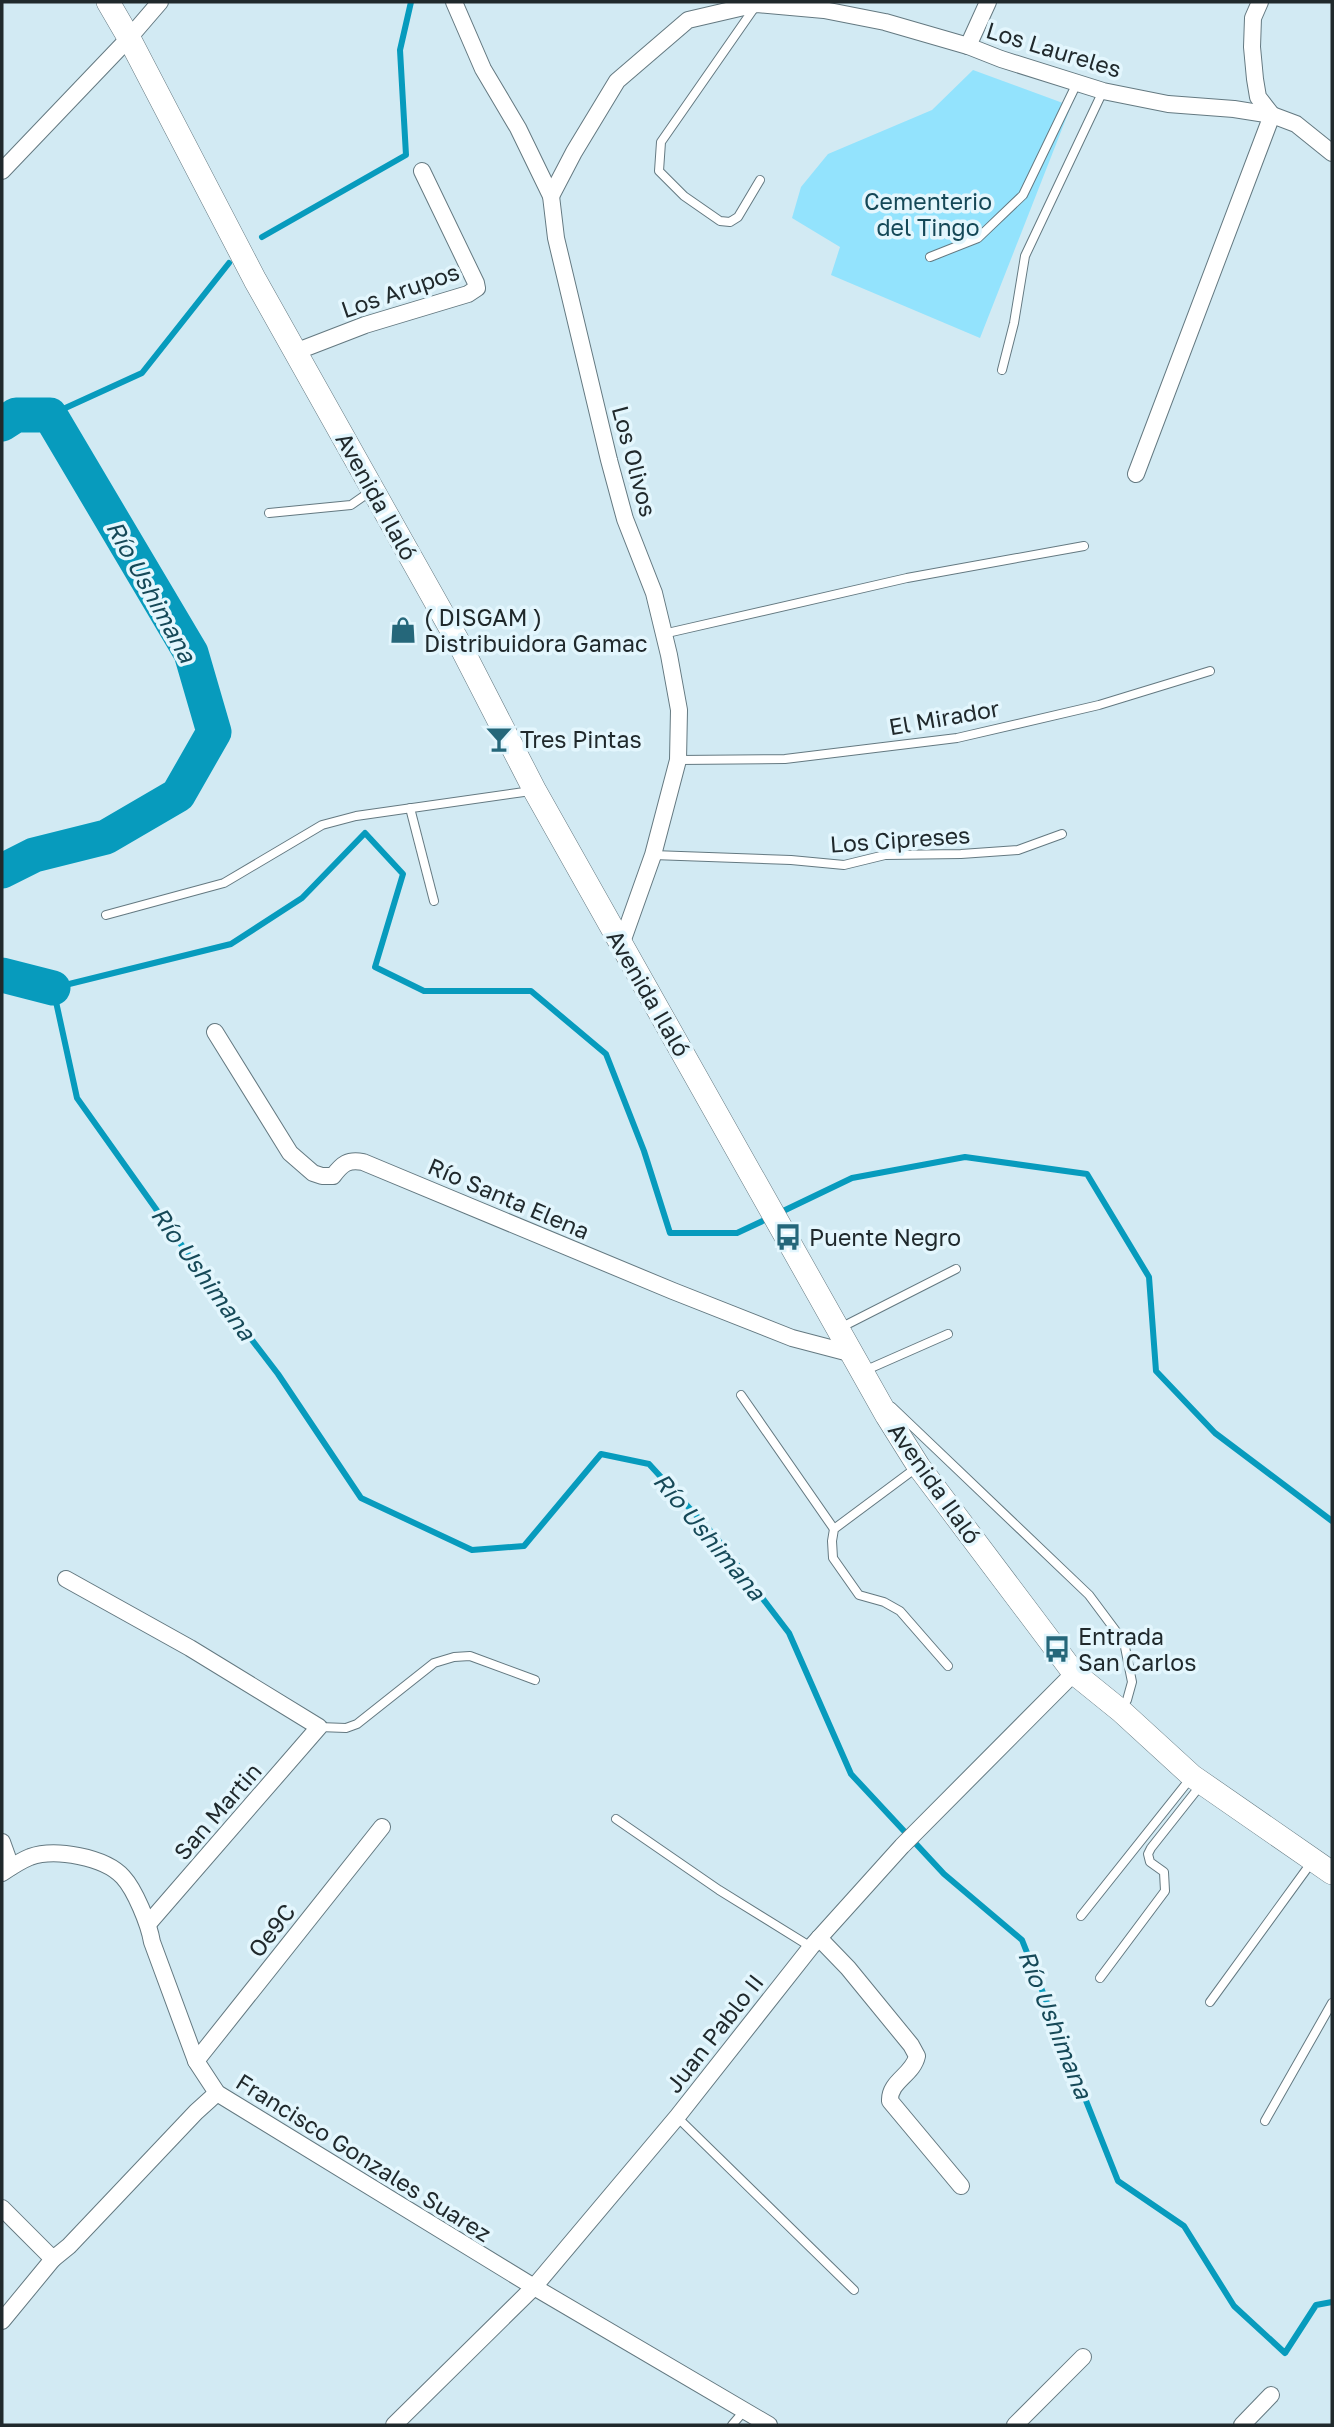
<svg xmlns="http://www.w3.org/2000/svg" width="1334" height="2427" viewBox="0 0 1334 2427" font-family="'Golos Text',sans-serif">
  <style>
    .green { fill: #93e3fd }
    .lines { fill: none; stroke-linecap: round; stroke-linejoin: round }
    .stream { stroke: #079bbd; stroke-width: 6 }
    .river { stroke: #079bbd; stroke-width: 35 }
    .service-casing { stroke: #647981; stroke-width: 10 }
    .minor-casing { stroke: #647981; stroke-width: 18 }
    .secondary-casing { stroke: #647981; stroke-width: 24 }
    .service { stroke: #fff; stroke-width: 8 }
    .minor { stroke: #fff; stroke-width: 16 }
    .secondary { stroke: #fff; stroke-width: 23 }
    .labels { text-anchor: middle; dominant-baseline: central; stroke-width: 7; stroke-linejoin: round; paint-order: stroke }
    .street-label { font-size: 23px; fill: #20292c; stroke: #e3f6fd }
    .park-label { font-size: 23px; fill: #154857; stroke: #e3f6fd }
    .poi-label { font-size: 23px; fill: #20292c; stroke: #e3f6fd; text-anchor: start }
    .water-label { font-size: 24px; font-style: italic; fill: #164958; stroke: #e3f6fd }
  </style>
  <rect width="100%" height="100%" fill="#d2eaf3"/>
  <path class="green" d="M 973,70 L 1071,106 L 980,338 L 831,275 L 840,247 L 792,218 L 801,187 L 828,154 L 932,110 Z"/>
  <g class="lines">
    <g class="stream">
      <path d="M 262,237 L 406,155 L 400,50 L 411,2"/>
      <path d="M 50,415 L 142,373 L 229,263"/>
      <path d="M 779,1213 L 852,1178 L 965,1157 L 1087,1174 L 1149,1277 L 1156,1371 L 1215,1433 L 1332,1521"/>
      <path d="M 769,1218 L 737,1233 L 670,1233 L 644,1151 L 606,1054 L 531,991 L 424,991 L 375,967 L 403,874 L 365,833 L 302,898 L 231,944 L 53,988 L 77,1098 L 210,1285 L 278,1374 L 361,1498 L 472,1550 L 524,1546 L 601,1454 L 649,1464 L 715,1536 L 789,1633 L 851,1774 L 944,1874 L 1022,1940 L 1118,2181 L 1184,2226 L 1234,2306 L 1285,2353 L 1316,2305 L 1332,2302"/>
    </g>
    <g class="river">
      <path d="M 2,424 L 16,415 L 50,415 L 191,653 L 214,732 L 178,795 L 106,837 L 34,855 L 2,871"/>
      <path d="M 2,975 L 53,988"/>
    </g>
    <defs>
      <g id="service">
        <path d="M 757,4 L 661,142 L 659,171 L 684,196 L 720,221 L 730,222 L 738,217 L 760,180"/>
        <path d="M 930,257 L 978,238 L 1023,195 L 1077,83"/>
        <path d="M 1002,370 L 1014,323 L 1025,256 L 1103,91"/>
        <path d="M 269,513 L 351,505 L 371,491"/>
        <path d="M 663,634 L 907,578 L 1084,546"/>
        <path d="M 678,760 L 785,759 L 957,738 L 1099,705 L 1210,671"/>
        <path d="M 410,808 L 434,901"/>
        <path d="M 653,855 L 791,860 L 844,865 L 885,855 L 961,854 L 1018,850 L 1062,834"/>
        <path d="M 106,915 L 224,883 L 322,825 L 356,816 L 531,791"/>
        <path d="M 840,1328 L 956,1269"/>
        <path d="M 864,1371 L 948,1334"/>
        <path d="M 741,1395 L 834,1529"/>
        <path d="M 892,1407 L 1089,1595 L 1124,1642 L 1132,1682 L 1127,1700 L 1122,1708"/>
        <path d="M 916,1468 L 834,1529 L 832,1541 L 833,1558 L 859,1595 L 884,1602 L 900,1611 L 948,1666"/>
        <path d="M 319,1727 L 346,1728 L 357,1724 L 434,1663 L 454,1657 L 470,1656 L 535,1680"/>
        <path d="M 616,1819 L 719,1890 L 811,1947"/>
        <path d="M 1081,1916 L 1190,1779"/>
        <path d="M 1100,1978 L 1165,1891 L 1164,1872 L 1150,1862 L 1148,1854 L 1151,1848 L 1200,1786"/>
        <path d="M 1210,2002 L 1311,1863"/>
        <path d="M 677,2117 L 854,2290"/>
        <path d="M 1265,2121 L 1332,2003"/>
        <path d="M 732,2425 L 744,2411"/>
      </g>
      <g id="minor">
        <path d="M 454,2 L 483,69 L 518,128 L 551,196 L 556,238 L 609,460 L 625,519 L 654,593 L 669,655 L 679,710 L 678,760 L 653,855 L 621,945"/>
        <path d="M 968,46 L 988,2"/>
        <path d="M 2,171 L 129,38 L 160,2"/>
        <path d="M 551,196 L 574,152 L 617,81 L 688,20 L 757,4 L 824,10 L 885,22 L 968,46 L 1001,59 L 1103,91 L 1168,104 L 1234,109 L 1272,115 L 1296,124 L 1332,153"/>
        <path d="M 295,352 L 365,325 L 468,294 L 477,288 L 476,283 L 422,171"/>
        <path d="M 1136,474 L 1272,115 L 1258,97 L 1255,79 L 1252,47 L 1253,18 L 1260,2"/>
        <path d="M 215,1032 L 290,1153 L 313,1173 L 322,1176 L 333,1176 C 342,1164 348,1159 363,1162 L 673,1291 L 792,1338 L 853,1354"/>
        <path d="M 66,1579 L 190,1648 L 319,1727 L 148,1924"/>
        <path d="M 2,1842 L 11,1867"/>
        <path d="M 2,1873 C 11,1867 20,1861 30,1857 C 55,1848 105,1857 123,1877 C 135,1890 149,1924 152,1942 L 196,2061 L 217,2093 L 534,2287 L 769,2425"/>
        <path d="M 819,1938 L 848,1968 L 911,2045 L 917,2056 C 913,2075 889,2081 890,2101 L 961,2186"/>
        <path d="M 196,2061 L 382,1827"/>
        <path d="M 2,2208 L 53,2259 L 69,2246 L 196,2112 L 217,2093"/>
        <path d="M 2,2321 L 53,2259"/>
        <path d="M 394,2425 L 534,2287 L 677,2117 L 811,1947 L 902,1846 L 1074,1673"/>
        <path d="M 1015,2425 L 1083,2357"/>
        <path d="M 1242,2425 L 1271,2395"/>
      </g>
      <path id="secondary" d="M 108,2 L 129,38 L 255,280 L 460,645 L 535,791 L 887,1416 L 919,1467 L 1074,1673 L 1121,1711 L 1192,1776 L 1332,1873"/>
    </defs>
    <use href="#service" class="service-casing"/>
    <use href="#minor" class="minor-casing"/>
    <use href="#secondary" class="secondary-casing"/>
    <use href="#service" class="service"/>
    <use href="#minor" class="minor"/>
    <use href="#secondary" class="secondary"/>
  </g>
  <defs>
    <symbol id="shop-bare" viewBox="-9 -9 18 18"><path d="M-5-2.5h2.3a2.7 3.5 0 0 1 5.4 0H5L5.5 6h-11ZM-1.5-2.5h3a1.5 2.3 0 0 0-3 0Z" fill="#25677a" stroke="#e3f6fd" stroke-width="2.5" paint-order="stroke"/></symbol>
    <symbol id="bar-bare" viewBox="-9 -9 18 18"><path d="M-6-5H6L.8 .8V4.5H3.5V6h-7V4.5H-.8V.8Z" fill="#25677a" stroke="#e3f6fd" stroke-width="2.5" paint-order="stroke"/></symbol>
    <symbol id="bus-bare" viewBox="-9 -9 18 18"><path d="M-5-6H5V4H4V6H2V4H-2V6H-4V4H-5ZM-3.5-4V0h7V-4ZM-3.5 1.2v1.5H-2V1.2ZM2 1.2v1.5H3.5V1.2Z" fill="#25677a" stroke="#e3f6fd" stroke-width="2.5" paint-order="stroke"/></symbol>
  </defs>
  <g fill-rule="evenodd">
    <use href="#shop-bare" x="384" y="611" width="38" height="38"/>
    <use href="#bar-bare" x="480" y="720" width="38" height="38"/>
    <use href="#bus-bare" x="769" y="1218" width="38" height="38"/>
    <use href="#bus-bare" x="1038" y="1630" width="38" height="38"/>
  </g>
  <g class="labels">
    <g class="street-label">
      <text transform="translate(1054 49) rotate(17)">Los Laureles</text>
      <text transform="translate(400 290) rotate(-19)">Los Arupos</text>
      <text transform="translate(635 461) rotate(75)">Los Olivos</text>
      <text transform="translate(377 496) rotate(61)">Avenida Ilaló</text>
      <text transform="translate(944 717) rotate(-10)">El Mirador</text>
      <text transform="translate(900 839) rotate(-4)">Los Cipreses</text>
      <text transform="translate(649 993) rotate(60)">Avenida Ilaló</text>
      <text transform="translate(509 1198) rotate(23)">Río Santa Elena</text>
      <text transform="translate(935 1483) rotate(55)">Avenida Ilaló</text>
      <text transform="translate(217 1811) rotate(-49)">San Martin</text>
      <text transform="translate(271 1930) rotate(-52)">Oe9C</text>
      <text transform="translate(714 2033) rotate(-52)">Juan Pablo II</text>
      <text transform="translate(364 2157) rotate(32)">Francisco Gonzales Suarez</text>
    </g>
    <g class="park-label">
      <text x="928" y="201">Cementerio<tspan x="928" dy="26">del Tingo</tspan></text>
    </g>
    <g class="poi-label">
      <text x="424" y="617">( DISGAM )<tspan x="424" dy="26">Distribuidora Gamac</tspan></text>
      <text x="520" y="739">Tres Pintas</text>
      <text x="809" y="1237">Puente Negro</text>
      <text x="1078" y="1636">Entrada<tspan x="1078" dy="26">San Carlos</tspan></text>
    </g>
    <g class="water-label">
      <text transform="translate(152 591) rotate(61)">Río Ushimana</text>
      <text transform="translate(204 1273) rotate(54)">Río Ushimana</text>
      <text transform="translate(710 1536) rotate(50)">Río Ushimana</text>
      <text transform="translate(1056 2024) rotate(68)">Río Ushimana</text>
    </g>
  </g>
  <rect width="1334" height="2427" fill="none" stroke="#20292c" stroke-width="7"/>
</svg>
